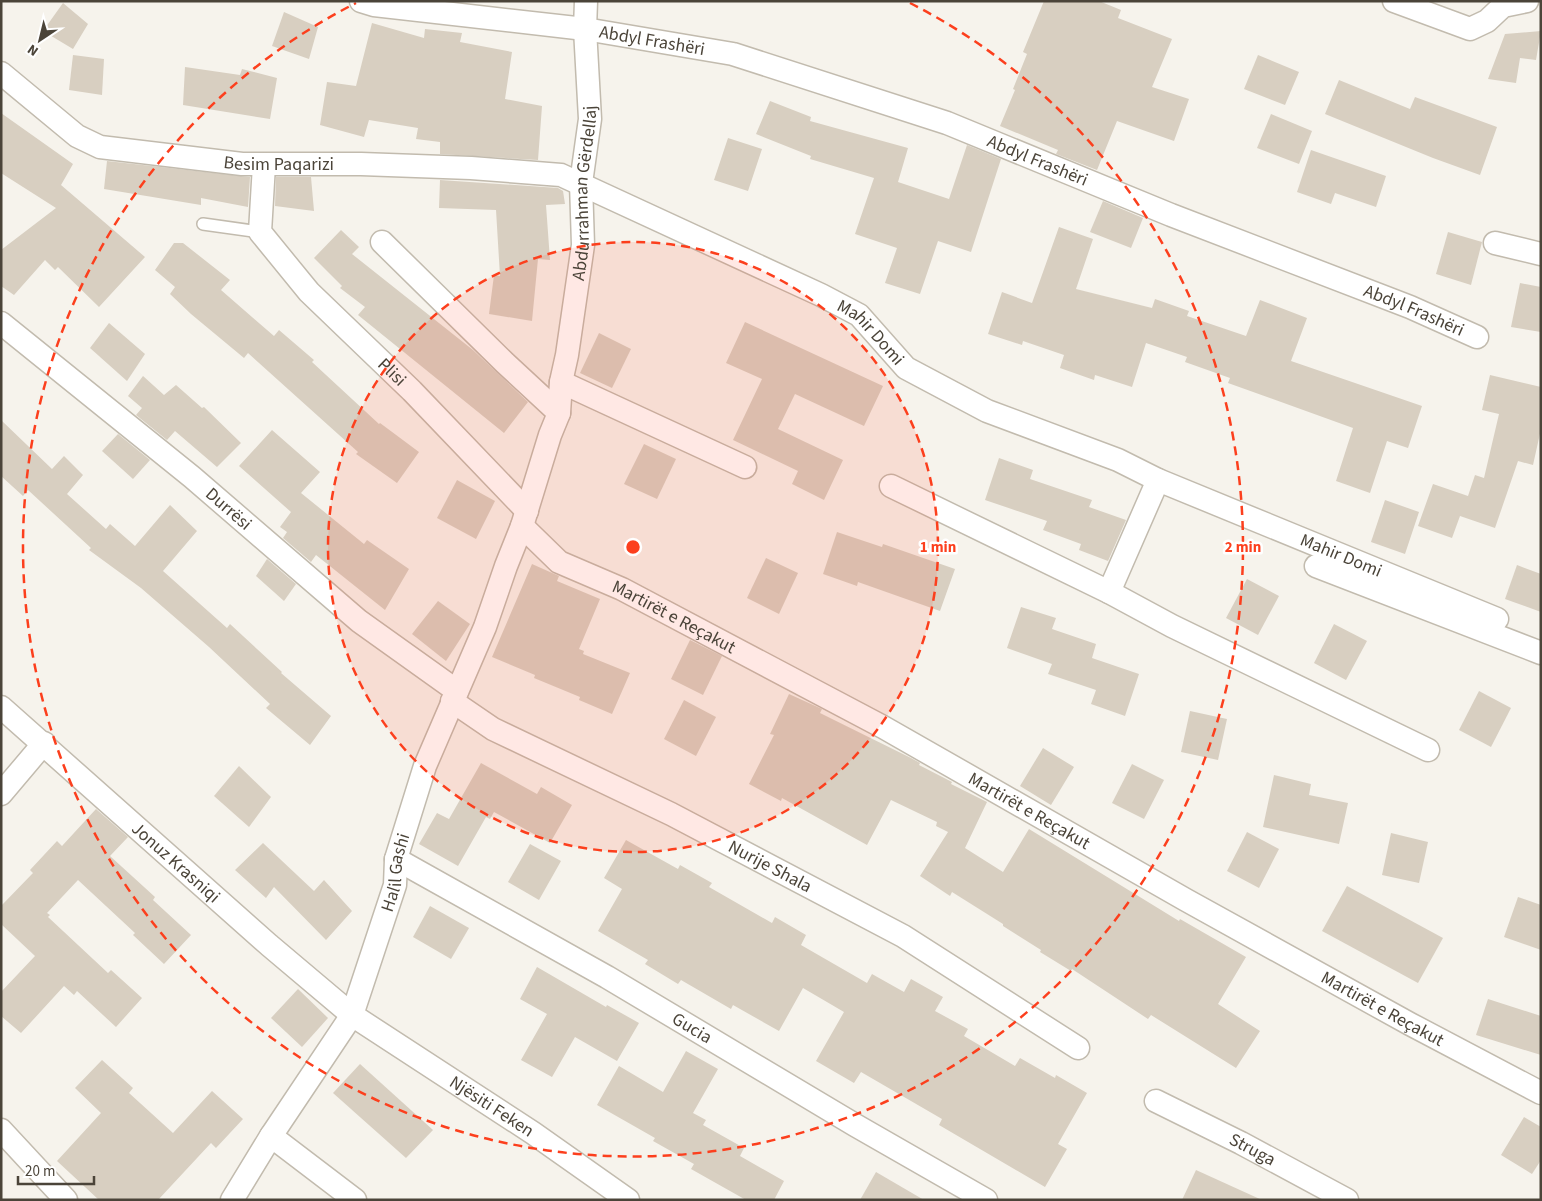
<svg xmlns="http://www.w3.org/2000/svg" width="1542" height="1201" viewBox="0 0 1542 1201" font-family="'Source Sans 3',sans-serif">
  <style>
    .building { fill: #d8cfc1 }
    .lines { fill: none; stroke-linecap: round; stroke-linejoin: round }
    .service-casing { stroke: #c2bbae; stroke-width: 14 }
    .minor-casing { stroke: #c2bbae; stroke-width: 25 }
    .service { stroke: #fff; stroke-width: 11 }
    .minor { stroke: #fff; stroke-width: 22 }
    .ring { fill: none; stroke: #fc3f1d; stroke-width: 2.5; stroke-dasharray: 9 6 }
    .labels { text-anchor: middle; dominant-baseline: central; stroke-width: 5; stroke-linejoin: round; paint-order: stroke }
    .street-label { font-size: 18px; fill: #4b4439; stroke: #fff }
    .centre { fill: #fc3f1d; stroke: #fff; stroke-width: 2.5 }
    .ring-label { font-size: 15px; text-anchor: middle; font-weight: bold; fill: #fc3f1d; stroke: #fff; stroke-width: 5; stroke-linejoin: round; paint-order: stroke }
  </style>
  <rect width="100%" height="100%" fill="#f6f3ec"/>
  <g class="building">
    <path d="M 1044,1 L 1099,1 L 1121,10 L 1118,18 L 1172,39 L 1152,87 L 1189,99 L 1174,141 L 1117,121 L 1097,170 L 1056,154 L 1058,150 L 1000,126 L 1015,90 L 1013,89 L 1027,54 L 1023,52 Z"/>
    <path d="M 63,3 L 88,24 L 73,49 L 43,31 Z"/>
    <path d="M 284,12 L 318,27 L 309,59 L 272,46 Z"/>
    <path d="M 372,23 L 424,38 L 425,29 L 462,33 L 460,42 L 512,52 L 505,99 L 542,106 L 538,160 L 440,154 L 440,142 L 416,139 L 418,128 L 369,120 L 364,137 L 320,125 L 327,82 L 356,86 Z"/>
    <path d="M 1541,31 L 1536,60 L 1520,58 L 1516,83 L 1488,79 L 1505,34 Z"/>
    <path d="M 73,55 L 104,59 L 102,95 L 69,90 Z"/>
    <path d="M 1258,55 L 1299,72 L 1285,105 L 1244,89 Z"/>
    <path d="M 185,67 L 240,75 L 242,69 L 277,78 L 270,119 L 183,105 Z"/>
    <path d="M 1339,80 L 1410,109 L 1415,97 L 1497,127 L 1480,175 L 1433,158 L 1325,114 Z"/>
    <path d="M 770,101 L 811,117 L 810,121 L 908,148 L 898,182 L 949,199 L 967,145 L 1001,159 L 971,252 L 938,241 L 920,294 L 885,283 L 897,248 L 855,234 L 874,178 L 810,159 L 811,156 L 756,134 Z"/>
    <path d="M 1,113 L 73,164 L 61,185 L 145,257 L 99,307 L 58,267 L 55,270 L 45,260 L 14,295 L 1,286 L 1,250 L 56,208 L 1,173 Z"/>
    <path d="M 1271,114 L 1312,131 L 1299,164 L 1257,148 Z"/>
    <path d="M 728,138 L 762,149 L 748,191 L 714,180 Z"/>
    <path d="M 1311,150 L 1386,176 L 1376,207 L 1335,193 L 1331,204 L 1297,192 Z"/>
    <path d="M 107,161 L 250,177 L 248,207 L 201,198 L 201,205 L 104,189 Z"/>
    <path d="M 276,177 L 311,177 L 314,211 L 275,206 Z"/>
    <path d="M 440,180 L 558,188 L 563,191 L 565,204 L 546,205 L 550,260 L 538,259 L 532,321 L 489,314 L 494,275 L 500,276 L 496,210 L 439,208 Z"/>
    <path d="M 1103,201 L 1143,218 L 1131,248 L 1090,232 Z"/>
    <path d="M 1059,227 L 1093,239 L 1076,289 L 1152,308 L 1155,299 L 1189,311 L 1187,316 L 1246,336 L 1260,300 L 1307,318 L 1291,361 L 1422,406 L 1408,448 L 1387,441 L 1370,493 L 1336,481 L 1353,428 L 1228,383 L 1230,378 L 1185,362 L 1187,357 L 1146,343 L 1132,387 L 1095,375 L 1094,380 L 1060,368 L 1064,355 L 1023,341 L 1022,345 L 988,334 L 1002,292 L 1032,303 Z"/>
    <path d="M 341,230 L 359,247 L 352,254 L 473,350 L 528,402 L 504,433 L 358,315 L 365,307 L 340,288 L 342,286 L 314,258 Z"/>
    <path d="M 1448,232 L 1482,242 L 1471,285 L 1436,274 Z"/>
    <path d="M 174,243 L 183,243 L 230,280 L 221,290 L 274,336 L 279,330 L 314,360 L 312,362 L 379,424 L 380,423 L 419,452 L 397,483 L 356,454 L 358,452 L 248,353 L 244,358 L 191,314 L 170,294 L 175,287 L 155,270 Z"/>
    <path d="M 1520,283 L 1541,287 L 1541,332 L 1511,327 Z"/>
    <path d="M 745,322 L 883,386 L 864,426 L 795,394 L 778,429 L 843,460 L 824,500 L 792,484 L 798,471 L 733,440 L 762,379 L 726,363 Z"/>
    <path d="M 109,323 L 145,354 L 127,381 L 90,348 Z"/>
    <path d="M 599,333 L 631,349 L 612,388 L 580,373 Z"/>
    <path d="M 1490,375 L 1541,387 L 1541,429 L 1533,465 L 1518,461 L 1495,528 L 1460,516 L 1452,538 L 1418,526 L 1433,484 L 1468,496 L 1475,475 L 1484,478 L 1499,414 L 1482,410 Z"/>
    <path d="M 143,376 L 164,395 L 176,385 L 202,408 L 204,407 L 241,443 L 217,467 L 175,431 L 167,440 L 136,415 L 142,408 L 128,396 Z"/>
    <path d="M 1,420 L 52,469 L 64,456 L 83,475 L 67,494 L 106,529 L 110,524 L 135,546 L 170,505 L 197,531 L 163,571 L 227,628 L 230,624 L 282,672 L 281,673 L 331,716 L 310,745 L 266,708 L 270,704 L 209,647 L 141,588 L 89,550 L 91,548 L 28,490 L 23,496 L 1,476 Z"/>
    <path d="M 272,430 L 320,472 L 301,493 L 364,544 L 367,540 L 409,569 L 385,610 L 316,555 L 311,562 L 283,538 L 287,532 L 280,527 L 291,512 L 239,466 Z"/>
    <path d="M 118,434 L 150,460 L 133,479 L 102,451 Z"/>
    <path d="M 644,444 L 676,459 L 657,499 L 624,484 Z"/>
    <path d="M 999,458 L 1033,470 L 1030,479 L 1092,500 L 1089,507 L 1126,520 L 1108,561 L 1079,550 L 1081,544 L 1043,530 L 1047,521 L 985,500 Z"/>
    <path d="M 457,480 L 495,501 L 476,539 L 437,518 Z"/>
    <path d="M 1385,500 L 1419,512 L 1405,554 L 1371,542 Z"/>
    <path d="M 837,532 L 882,547 L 883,544 L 955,569 L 940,611 L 858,582 L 857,586 L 823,574 Z"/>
    <path d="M 766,558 L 798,573 L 779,614 L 747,598 Z"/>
    <path d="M 267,559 L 296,584 L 284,601 L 256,576 Z"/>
    <path d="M 532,564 L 559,576 L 557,581 L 600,599 L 579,649 L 584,651 L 583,654 L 630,673 L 612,714 L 579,700 L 580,697 L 534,678 L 535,675 L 492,657 Z"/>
    <path d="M 1517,565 L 1541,574 L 1541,612 L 1505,599 Z"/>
    <path d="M 1247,579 L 1279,596 L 1258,635 L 1226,618 Z"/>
    <path d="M 438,601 L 470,624 L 446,661 L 412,634 Z"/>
    <path d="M 1021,607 L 1056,618 L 1052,629 L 1096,644 L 1092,658 L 1139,674 L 1125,716 L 1091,704 L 1096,690 L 1048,674 L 1052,664 L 1007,648 Z"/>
    <path d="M 1334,624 L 1367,641 L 1346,680 L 1314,663 Z"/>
    <path d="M 690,640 L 722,656 L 703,695 L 671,679 Z"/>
    <path d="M 1479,691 L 1511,708 L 1491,747 L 1459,730 Z"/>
    <path d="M 789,694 L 822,709 L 820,713 L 911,758 L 920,763 L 919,765 L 952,782 L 951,784 L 987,802 L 965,848 L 1003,872 L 1029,829 L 1179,921 L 1180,919 L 1246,957 L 1218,1004 L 1260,1031 L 1236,1068 L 1151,1015 L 1148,1019 L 1072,969 L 1071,971 L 1040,952 L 1041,950 L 1003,926 L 1003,924 L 952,892 L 950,896 L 920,876 L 948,832 L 936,826 L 937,822 L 891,800 L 867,845 L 782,798 L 781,801 L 749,784 L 774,735 L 770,734 Z"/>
    <path d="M 684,700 L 716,717 L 696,756 L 664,739 Z"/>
    <path d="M 1190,711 L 1227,719 L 1218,760 L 1181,752 Z"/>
    <path d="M 1043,748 L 1074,767 L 1051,805 L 1020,786 Z"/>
    <path d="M 481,763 L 537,794 L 541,787 L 572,805 L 550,843 L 494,812 L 490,819 L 486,817 L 458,866 L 419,844 L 437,813 L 449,819 Z"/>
    <path d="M 1132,764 L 1164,780 L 1144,819 L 1112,803 Z"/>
    <path d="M 239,766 L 271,797 L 249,827 L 214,796 Z"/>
    <path d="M 1274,775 L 1311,784 L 1309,795 L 1348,803 L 1339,844 L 1263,827 Z"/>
    <path d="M 96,809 L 128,837 L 110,856 L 155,897 L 153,900 L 191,935 L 164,964 L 133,935 L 135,933 L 78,880 L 47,913 L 50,915 L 48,917 L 108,973 L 111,970 L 142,998 L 116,1027 L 77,991 L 74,995 L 64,986 L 21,1033 L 1,1016 L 1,992 L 35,956 L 1,924 L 1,906 L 33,873 L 30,870 L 57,841 L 62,846 Z"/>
    <path d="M 1247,832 L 1279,849 L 1259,888 L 1227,871 Z"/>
    <path d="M 1391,833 L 1428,842 L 1419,883 L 1382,875 Z"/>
    <path d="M 626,840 L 678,869 L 680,865 L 712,883 L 709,887 L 772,923 L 775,917 L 806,935 L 801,945 L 867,983 L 872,974 L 904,992 L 911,979 L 943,997 L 935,1011 L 968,1029 L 964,1036 L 1015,1066 L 1020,1058 L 1055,1078 L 1056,1075 L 1087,1093 L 1058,1144 L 1067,1149 L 1045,1187 L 939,1125 L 942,1119 L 861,1072 L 854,1083 L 816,1061 L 844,1012 L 803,988 L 779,1031 L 733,1005 L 731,1009 L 681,980 L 678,984 L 645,964 L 648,960 L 598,931 L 622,889 L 604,878 Z"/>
    <path d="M 263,843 L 314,891 L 324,880 L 352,911 L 326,940 L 274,887 L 266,898 L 235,870 Z"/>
    <path d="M 530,844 L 561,861 L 539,900 L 508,882 Z"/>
    <path d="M 1347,886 L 1443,938 L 1418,983 L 1322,931 Z"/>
    <path d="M 1518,897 L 1541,905 L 1541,950 L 1504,937 Z"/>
    <path d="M 430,906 L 469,928 L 451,959 L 413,937 Z"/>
    <path d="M 537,967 L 606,1007 L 607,1005 L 639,1023 L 617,1061 L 575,1037 L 552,1077 L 521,1060 L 547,1014 L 520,999 Z"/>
    <path d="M 298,989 L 328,1018 L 302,1047 L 271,1018 Z"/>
    <path d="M 1488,999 L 1541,1016 L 1541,1055 L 1476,1035 Z"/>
    <path d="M 686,1051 L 718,1069 L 693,1113 L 706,1120 L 703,1125 L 744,1148 L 740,1156 L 784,1181 L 774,1200 L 746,1200 L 691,1169 L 694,1164 L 653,1141 L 655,1138 L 597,1105 L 619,1066 L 663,1092 Z"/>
    <path d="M 102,1060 L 133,1088 L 129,1093 L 173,1133 L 212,1091 L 243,1119 L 216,1148 L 211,1143 L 158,1200 L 99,1200 L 57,1161 L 101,1113 L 75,1088 Z"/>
    <path d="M 360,1064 L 433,1130 L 406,1158 L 333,1093 Z"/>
    <path d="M 1524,1117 L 1541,1127 L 1541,1160 L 1532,1174 L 1501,1155 Z"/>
    <path d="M 1196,1170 L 1262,1200 L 1182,1200 Z"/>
    <path d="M 876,1172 L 924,1200 L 860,1200 Z"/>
  </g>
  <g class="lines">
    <defs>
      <path id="service" d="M 203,224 L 260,232"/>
      <g id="minor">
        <path id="s1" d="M 361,1 L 374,5 L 585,29 L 733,54 L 947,123 L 1171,215 L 1410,307 L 1477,337"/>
        <path d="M 1394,1 L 1470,29 L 1487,21 L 1503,6 L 1527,1"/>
        <path id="s2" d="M 1,73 L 77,136 L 100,147 L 242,164 L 361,164 L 471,168 L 561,175 L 821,295 L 859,315 L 906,368 L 987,411 L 1118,460 L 1158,480 L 1497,619"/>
        <path id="s3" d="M 264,165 L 260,232 L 309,292 L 412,391 L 527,511"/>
        <path d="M 382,242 L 505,363 L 559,413"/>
        <path d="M 1495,243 L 1541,254"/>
        <path id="s4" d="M 1,323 L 192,477 L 359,621 L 457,691"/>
        <path d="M 561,382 L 745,467"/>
        <path d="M 891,486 L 1109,592 L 1158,480"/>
        <path id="s5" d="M 522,526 L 559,562 L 622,589 L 883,727 L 1186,900 L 1410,1024 L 1541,1093"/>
        <path d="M 1316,566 L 1541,653"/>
        <path d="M 1109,592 L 1172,626 L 1428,750"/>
        <path id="s6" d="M 452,701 L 493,729 L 671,814 L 903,936 L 1078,1048"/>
        <path id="s7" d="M 1,707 L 269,945 L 352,1015 L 533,1133 L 628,1200"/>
        <path d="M 1,794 L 44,743"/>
        <path id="s8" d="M 396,859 L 607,977 L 855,1125 L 986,1200"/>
        <path id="s9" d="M 1156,1101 L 1241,1143 L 1347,1200"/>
        <path d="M 1,1130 L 66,1200"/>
        <path d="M 271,1136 L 355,1200"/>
        <path id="s10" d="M 232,1200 L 271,1136 L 352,1015 L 395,885 L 396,859 L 425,766 L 485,627 L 506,566 L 522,526 L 550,435 L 559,413 L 561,382 L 567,355 L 583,245 L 581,183 L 590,119 L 585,29 L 586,1"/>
      </g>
    </defs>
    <use href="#service" class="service-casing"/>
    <use href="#minor" class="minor-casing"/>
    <use href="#service" class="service"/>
    <use href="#minor" class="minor"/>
  </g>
  <circle cx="633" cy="547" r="305" fill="#fc3f1d" fill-opacity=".12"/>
  <g class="ring">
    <circle cx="633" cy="547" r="305"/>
    <path d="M910 3A610 610 0 1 1 356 3"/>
  </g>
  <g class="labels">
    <g class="street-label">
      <text stroke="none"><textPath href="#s1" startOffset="294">Abdyl Frashëri</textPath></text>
      <text stroke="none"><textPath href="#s1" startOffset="699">Abdyl Frashëri</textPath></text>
      <text stroke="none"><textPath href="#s2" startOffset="304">Besim Paqarizi</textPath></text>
      <text stroke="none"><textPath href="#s10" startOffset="1081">Abdurrahman Gërdellaj</textPath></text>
      <text stroke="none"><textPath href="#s1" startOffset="1104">Abdyl Frashëri</textPath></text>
      <text stroke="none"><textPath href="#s2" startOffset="936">Mahir Domi</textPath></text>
      <text stroke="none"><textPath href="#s3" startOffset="260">Plisi</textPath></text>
      <text stroke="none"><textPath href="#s4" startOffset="294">Durrësi</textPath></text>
      <text stroke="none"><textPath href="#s2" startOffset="1461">Mahir Domi</textPath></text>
      <text stroke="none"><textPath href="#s5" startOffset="179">Martirët e Reçakut</textPath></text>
      <text stroke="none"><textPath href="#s5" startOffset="584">Martirët e Reçakut</textPath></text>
      <text stroke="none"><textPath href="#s7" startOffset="234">Jonuz Krasniqi</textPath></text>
      <text stroke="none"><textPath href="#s6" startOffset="359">Nurije Shala</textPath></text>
      <text stroke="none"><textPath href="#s10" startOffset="370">Halil Gashi</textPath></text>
      <text stroke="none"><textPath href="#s5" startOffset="989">Martirët e Reçakut</textPath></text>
      <text stroke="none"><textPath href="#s8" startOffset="341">Gucia</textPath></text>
      <text stroke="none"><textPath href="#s7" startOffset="634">Njësiti Feken</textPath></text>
      <text stroke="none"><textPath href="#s9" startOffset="108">Struga</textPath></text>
    </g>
  </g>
  <circle cx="633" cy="547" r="8" class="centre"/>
  <g class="ring-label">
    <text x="938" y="552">1 min</text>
    <text x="1243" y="552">2 min</text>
  </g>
  <rect width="1542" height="1201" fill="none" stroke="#4b4439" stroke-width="5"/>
  <g transform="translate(40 40) rotate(215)" stroke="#ffffff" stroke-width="4" paint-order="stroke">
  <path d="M0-4L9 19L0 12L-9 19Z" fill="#4b4439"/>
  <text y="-8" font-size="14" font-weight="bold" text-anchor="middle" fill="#4b4439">N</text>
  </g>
  <path d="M18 1176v8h76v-8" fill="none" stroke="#4b4439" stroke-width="2.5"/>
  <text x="25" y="1176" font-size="15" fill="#4b4439" stroke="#ffffff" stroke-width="4" paint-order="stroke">20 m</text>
</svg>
